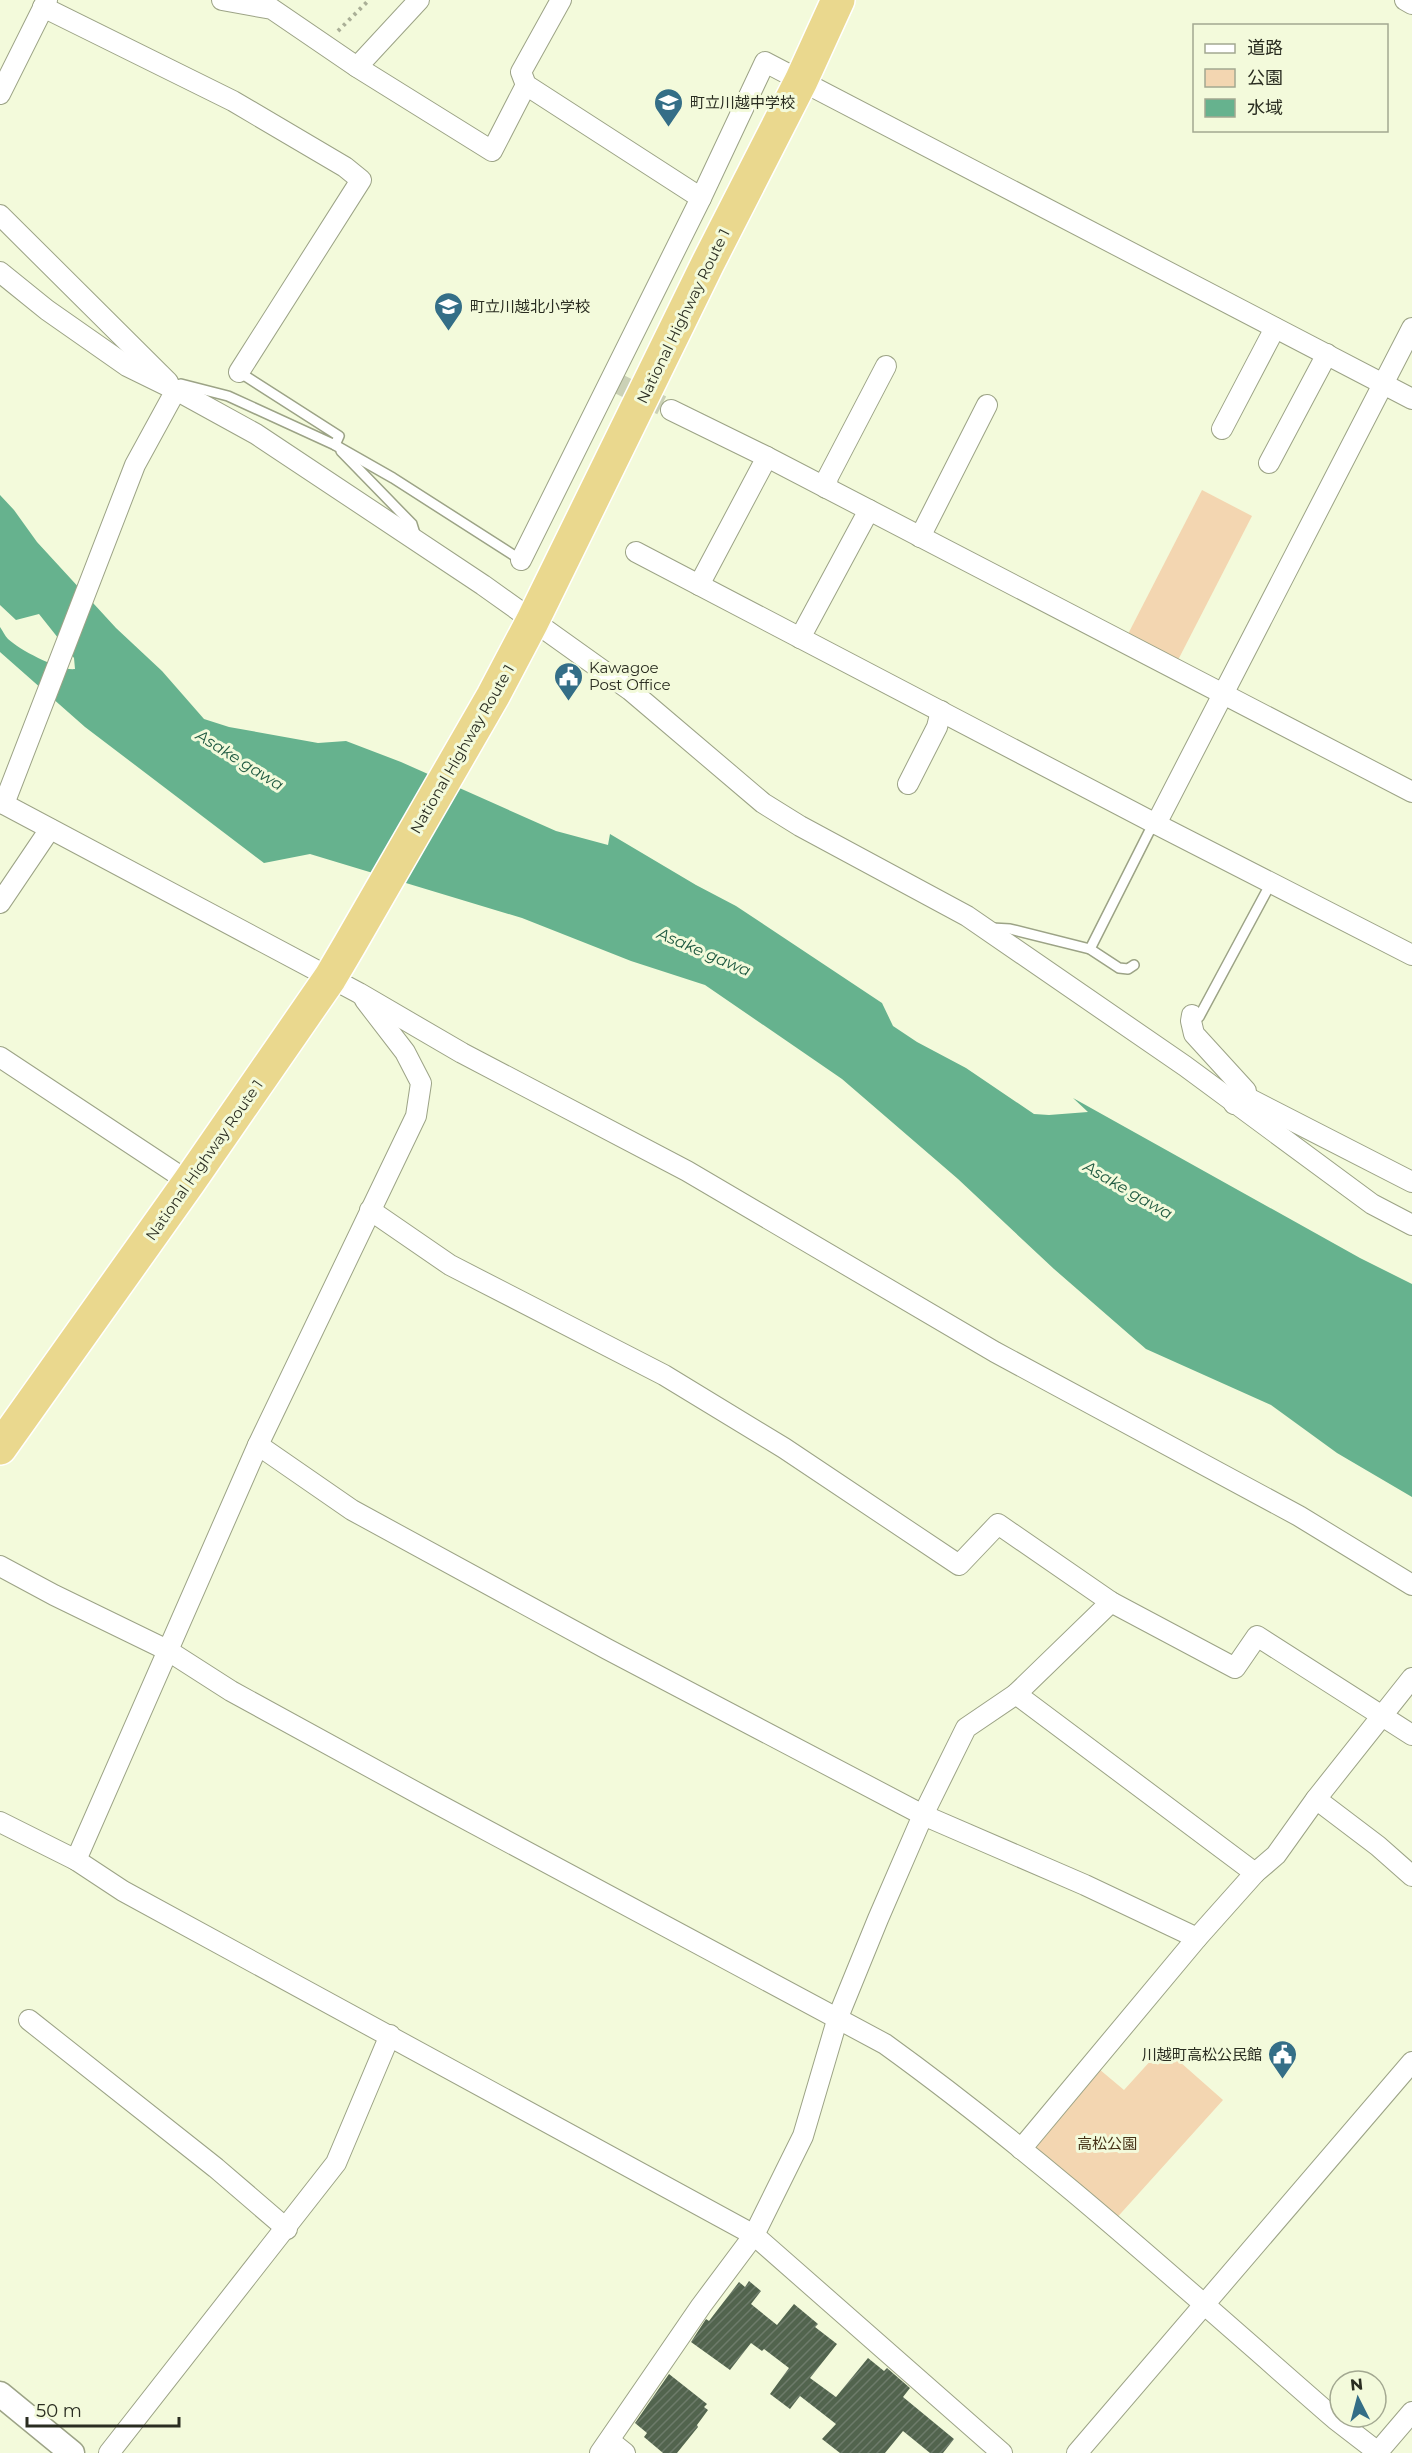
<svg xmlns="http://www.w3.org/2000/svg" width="1412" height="2453" viewBox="0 0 1412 2453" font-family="Montserrat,'Noto Sans JP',sans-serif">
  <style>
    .park { fill: #f3d6b1 }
    .water { fill: #66b28e }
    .building { fill: url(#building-hatch) }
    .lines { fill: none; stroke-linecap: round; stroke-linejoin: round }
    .minor-tunnel { stroke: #cbd1b6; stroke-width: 20; stroke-dasharray: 20 10; stroke-linecap: butt }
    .service-casing { stroke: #9ca386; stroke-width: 12 }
    .minor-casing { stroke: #9ca386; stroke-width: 22 }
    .tertiary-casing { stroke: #9ca386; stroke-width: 27 }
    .trunk-casing { stroke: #fff; stroke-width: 36 }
    .path { stroke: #aaaf97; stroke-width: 4; stroke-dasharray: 3 4.5; stroke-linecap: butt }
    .service { stroke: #fff; stroke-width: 9 }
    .minor { stroke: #fff; stroke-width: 20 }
    .tertiary { stroke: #fff; stroke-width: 24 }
    .trunk { stroke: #ead88e; stroke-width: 33 }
    .labels { text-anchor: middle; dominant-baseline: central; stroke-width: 6; stroke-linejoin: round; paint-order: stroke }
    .poi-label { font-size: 15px; fill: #2a2d21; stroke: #f3fadb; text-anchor: start }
    .street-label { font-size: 15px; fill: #2a2d21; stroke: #f3fadb }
    .park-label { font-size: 15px; fill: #473318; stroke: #f3fadb }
    .water-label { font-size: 16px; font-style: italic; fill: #1e5940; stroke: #f3fadb }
  </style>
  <defs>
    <pattern id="building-hatch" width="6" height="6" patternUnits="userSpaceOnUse" patternTransform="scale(1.5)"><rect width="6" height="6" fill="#52644e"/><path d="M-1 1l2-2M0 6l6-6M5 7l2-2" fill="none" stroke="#6d7b6a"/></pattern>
  </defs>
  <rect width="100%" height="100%" fill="#f3fadb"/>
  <g class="park">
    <path d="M 1202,490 L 1252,516 L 1177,662 L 1127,636 Z"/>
    <path d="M 1163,2047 L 1223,2100 L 1113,2222 L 1030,2147 L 1099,2069 L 1124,2090 Z"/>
  </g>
  <path class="water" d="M 0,495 L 14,510 L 37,542 L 116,628 L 162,671 L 204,719 L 229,727 L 318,743 L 346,741 L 401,762 L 556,831 L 608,845 L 610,834 L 696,885 L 736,906 L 882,1003 L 893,1026 L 917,1042 L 966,1068 L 1034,1114 L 1049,1115 L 1088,1112 L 1073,1098 L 1360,1258 L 1412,1284 L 1412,1497 L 1337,1453 L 1271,1405 L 1146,1349 L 1054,1269 L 958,1179 L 842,1079 L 705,985 L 631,961 L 522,918 L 310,854 L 264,863 L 85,727 L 0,652 L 0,627 C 3,631 5,636 8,639 C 20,650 59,671 75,669 L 74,658 L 39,614 L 16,620 L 0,605 Z"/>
  <g class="building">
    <path d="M 749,2281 L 761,2291 L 751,2304 L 777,2325 L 794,2304 L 818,2324 L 815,2327 L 837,2344 L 810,2378 L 836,2397 L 868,2358 L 884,2371 L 887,2368 L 910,2388 L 903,2397 L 954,2439 L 943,2453 L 930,2453 L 903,2431 L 885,2453 L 840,2453 L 822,2439 L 836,2424 L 800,2396 L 790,2409 L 770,2394 L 789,2368 L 764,2349 L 762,2351 L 751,2343 L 730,2370 L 691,2342 L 706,2319 L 709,2321 L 739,2282 L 745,2287 Z"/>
    <path d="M 669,2374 L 707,2404 L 704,2407 L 708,2410 L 697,2425 L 698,2427 L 677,2453 L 663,2453 L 644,2437 L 647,2433 L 635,2423 Z"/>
  </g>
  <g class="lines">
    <path class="minor-tunnel" d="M 617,383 L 671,410"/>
    <defs>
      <g id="service">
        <path d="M 179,386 L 181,384 L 228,396 L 335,445 L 339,436 L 239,372"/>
        <path d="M 335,445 L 393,478 L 521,560"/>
        <path d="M 341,451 L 412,524 L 416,537"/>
        <path d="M 992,928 L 1010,929 L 1090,949 L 1119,968 L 1128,969 L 1134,965"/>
        <path d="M 1090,949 L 1150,830 L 1156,824"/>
        <path d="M 1199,1017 L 1271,883"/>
      </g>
      <g id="minor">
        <path d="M 222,0 L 272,9 L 357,67 L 492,151 L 526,85"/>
        <path d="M 561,0 L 521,72 L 526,85 L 701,198 L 765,62 L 1412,399"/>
        <path d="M 1405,0 L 1412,4"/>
        <path d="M 43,7 L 233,101 L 345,167 L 361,180 L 239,372"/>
        <path d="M 357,67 L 419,0"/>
        <path d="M 0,94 L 47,0"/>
        <path d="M 0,215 L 168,382"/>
        <path d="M 0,272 L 47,310 L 127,366 L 176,390 L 256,434 L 483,585 L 630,690 L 763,803 L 800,826 L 967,916 L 1185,1066 L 1372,1204 L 1412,1225"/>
        <path d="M 671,410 L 767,457 L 1412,792"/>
        <path d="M 1222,429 L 1275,328"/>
        <path d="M 1269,463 L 1327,354"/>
        <path d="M 826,488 L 828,477 L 886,366"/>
        <path d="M 920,537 L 987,405"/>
        <path d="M 636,552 L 1156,824 L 1412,955"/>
        <path d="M 521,560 L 701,198"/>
        <path d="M 699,585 L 767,457"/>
        <path d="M 800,638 L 869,510"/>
        <path d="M 908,784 L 937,727 L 941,711"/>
        <path d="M 0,802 L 359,993 L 462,1053 L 687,1171 L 995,1352 L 1299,1516 L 1412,1585"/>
        <path d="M 4,804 L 135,465 L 176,390"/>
        <path d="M 1156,824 L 1412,328"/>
        <path d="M 0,903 L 50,829"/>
        <path d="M 1192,1015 L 1191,1021 L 1194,1034 L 1246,1091 L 1246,1097"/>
        <path d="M 0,1057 L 189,1182"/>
        <path d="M 1234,1104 L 1246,1097 L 1412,1182"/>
        <path d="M 370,1210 L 450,1265 L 664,1375 L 784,1448 L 959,1565 L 998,1524 L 1111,1602 L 1235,1668 L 1257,1636 L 1412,1735"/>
        <path d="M 258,1445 L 352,1510 L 607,1649 L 923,1815 L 1085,1885 L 1197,1938"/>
        <path d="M 0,1566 L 54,1595 L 167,1650 L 231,1691 L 432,1801 L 885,2044 C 1043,2158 1188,2291 1335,2419 L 1379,2453"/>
        <path d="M 1016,1694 L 1255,1873"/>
        <path d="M 1316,1799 L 1412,1678"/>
        <path d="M 0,1822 L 76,1860 L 123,1891 L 754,2235 L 1002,2453"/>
        <path d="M 76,1860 L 258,1445 L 416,1116 L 421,1083 L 405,1052 L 365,1000"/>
        <path d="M 29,2020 L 216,2168 L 287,2229"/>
        <path d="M 1021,2149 L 1197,1938 L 1255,1873 L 1276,1855 L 1316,1799 L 1378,1846 L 1412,1876"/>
        <path d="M 610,2441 L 625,2453"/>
        <path d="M 109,2453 L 336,2163 L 390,2035"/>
        <path d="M 600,2453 L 701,2306 L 754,2235 L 803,2136 L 838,2017 L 878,1919 L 923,1815 L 966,1728 L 1016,1694 L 1111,1602"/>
        <path d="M 1077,2453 L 1412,2062"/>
        <path d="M 1377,2453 L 1412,2412"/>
      </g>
      <path id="tertiary" d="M 0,2394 L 72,2453"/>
      <path id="trunk" d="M 0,1448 L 189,1182 L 330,978 L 350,944 L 493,696 L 532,622 L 708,263 L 801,81 L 838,0"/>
    </defs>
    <use href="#service" class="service-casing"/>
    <use href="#minor" class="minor-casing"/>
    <use href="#tertiary" class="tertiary-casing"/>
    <use href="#trunk" class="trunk-casing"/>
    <path class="path" d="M 338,31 L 369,0"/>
    <use href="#service" class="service"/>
    <use href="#minor" class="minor"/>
    <use href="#tertiary" class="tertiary"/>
    <use href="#trunk" class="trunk"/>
  </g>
  <defs>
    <symbol id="school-pin" viewBox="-11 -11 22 30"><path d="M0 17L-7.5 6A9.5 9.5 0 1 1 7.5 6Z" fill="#346e87" stroke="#f3fadb"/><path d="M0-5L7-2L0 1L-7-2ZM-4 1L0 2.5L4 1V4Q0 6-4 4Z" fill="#fff"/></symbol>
    <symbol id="civic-pin" viewBox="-11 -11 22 30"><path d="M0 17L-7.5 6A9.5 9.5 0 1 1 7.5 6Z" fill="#346e87" stroke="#f3fadb"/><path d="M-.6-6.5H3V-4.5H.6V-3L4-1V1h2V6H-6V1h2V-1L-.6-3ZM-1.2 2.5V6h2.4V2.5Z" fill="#fff"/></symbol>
  </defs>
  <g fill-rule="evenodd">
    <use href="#school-pin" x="652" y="86" width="33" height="45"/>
    <use href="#school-pin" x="432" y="290" width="33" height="45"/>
    <use href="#civic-pin" x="552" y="660" width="33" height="45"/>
    <use href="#civic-pin" x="1266" y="2038" width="33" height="45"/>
  </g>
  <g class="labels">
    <g class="poi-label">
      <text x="690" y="102">町立川越中学校</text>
      <text x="470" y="306">町立川越北小学校</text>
      <text x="589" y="667">Kawagoe<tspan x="589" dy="17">Post Office</tspan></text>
      <text x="1262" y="2054" text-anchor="end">川越町高松公民館</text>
    </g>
    <g class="street-label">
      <text transform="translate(683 316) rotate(-64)">National Highway Route 1</text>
      <text transform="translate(462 749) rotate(-60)">National Highway Route 1</text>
      <text transform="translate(204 1160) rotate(-55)">National Highway Route 1</text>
    </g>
    <g class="park-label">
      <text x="1107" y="2143">高松公園</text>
    </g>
    <g class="water-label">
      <text transform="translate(240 760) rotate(32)">Asake gawa</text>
      <text transform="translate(704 952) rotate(23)">Asake gawa</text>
      <text transform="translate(1128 1190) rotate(30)">Asake gawa</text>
    </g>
  </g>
  <rect x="1193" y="24" width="195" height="108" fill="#f3fadb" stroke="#a3a891" stroke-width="1.5"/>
  <rect x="1205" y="44" width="30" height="9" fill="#ffffff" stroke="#a3a891" stroke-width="1.5"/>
  <text x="1247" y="54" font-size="18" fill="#2a2d21">道路</text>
  <rect x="1205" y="69" width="30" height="18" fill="#f3d6b1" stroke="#a3a891" stroke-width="1.5"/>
  <text x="1247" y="84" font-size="18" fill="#2a2d21">公園</text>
  <rect x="1205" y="99" width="30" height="18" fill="#66b28e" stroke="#a3a891" stroke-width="1.5"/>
  <text x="1247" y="114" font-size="18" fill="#2a2d21">水域</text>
  <g transform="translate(1358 2399) rotate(354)"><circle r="28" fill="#f3fadb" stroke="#a3a891" stroke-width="1.5"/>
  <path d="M0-4.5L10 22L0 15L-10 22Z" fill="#346e87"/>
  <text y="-9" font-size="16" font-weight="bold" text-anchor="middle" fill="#2a2d21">N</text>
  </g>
  <path d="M27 2417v9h152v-9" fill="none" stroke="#2a2d21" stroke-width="3"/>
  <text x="36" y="2417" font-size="18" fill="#2a2d21" stroke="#f3fadb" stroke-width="4.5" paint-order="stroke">50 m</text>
</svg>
